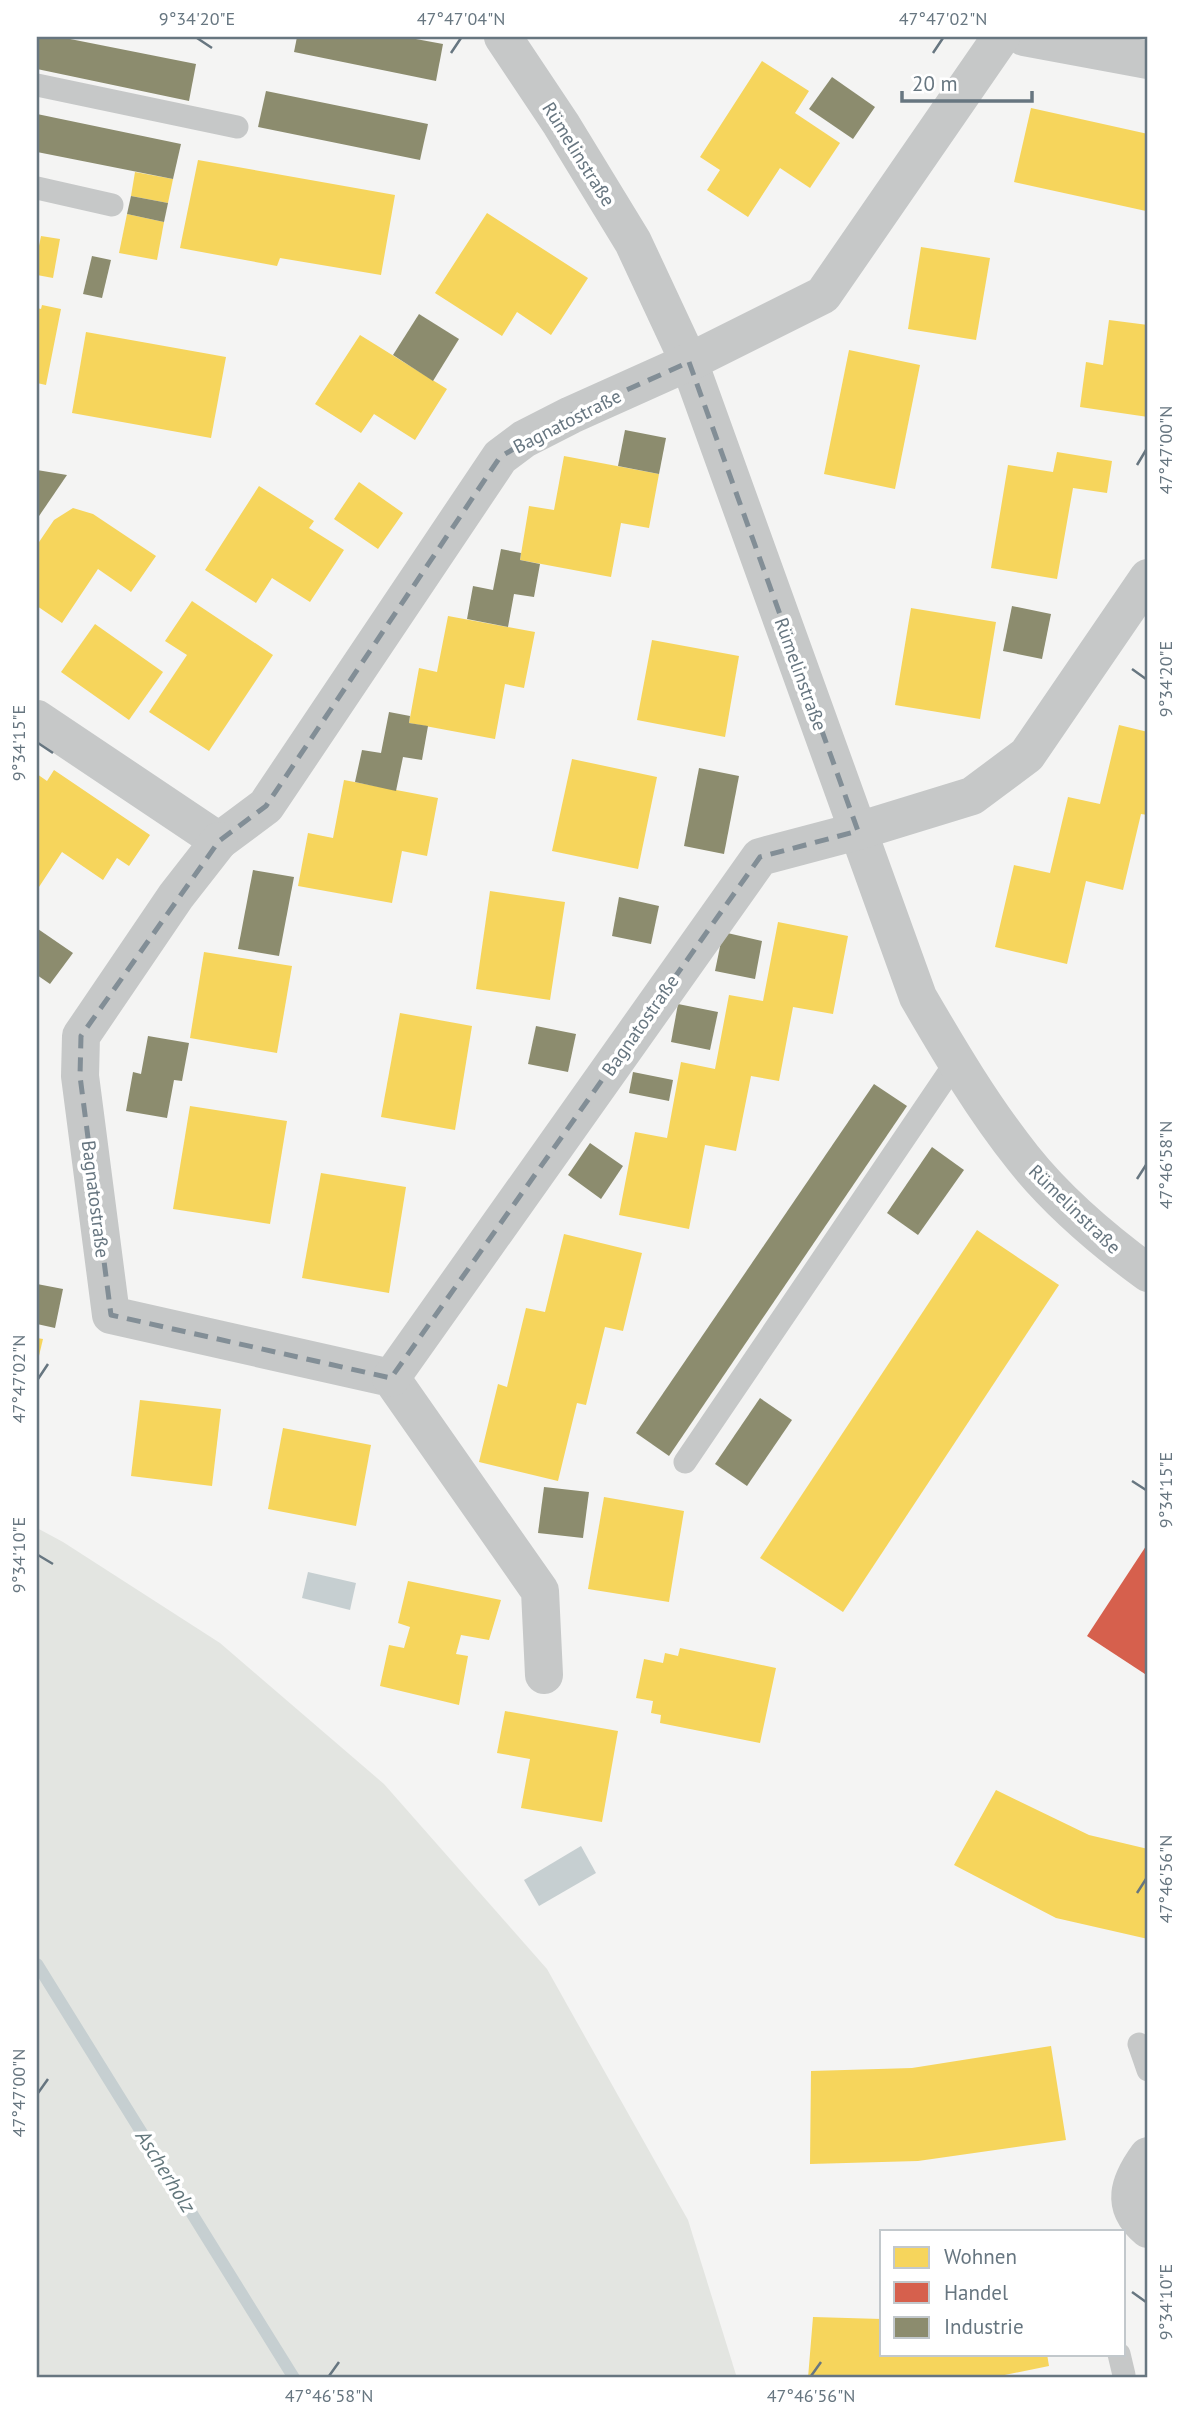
<svg xmlns="http://www.w3.org/2000/svg" width="1185" height="2415" viewBox="0 0 1185 2415" font-family="'PT Sans',sans-serif">
  <style>
    .green { fill: #e3e5e1 }
    .water { fill: #c6cfd1 }
    .homes { fill: #f6d55c }
    .shops { fill: #d6604d }
    .industry { fill: #8c8c6e }
    .lines { fill: none; stroke-linecap: round; stroke-linejoin: round }
    .stream { stroke: #c6cfd1; stroke-width: 12 }
    .service { stroke: #c6c8c8; stroke-width: 23 }
    .minor { stroke: #c6c8c8; stroke-width: 38 }
    .marked { fill: none; stroke: #828e96; stroke-width: 5; stroke-dasharray: 14 9; stroke-linejoin: round }
    .ticks { fill: none; stroke: #677680; stroke-width: 2.5 }
    .labels { text-anchor: middle; dominant-baseline: central; stroke-width: 7; stroke-linejoin: round; paint-order: stroke }
    .street-label { font-size: 19px; fill: #677680; stroke: #fff }
    .water-label { font-size: 21px; font-style: italic; fill: #63777c; stroke: #fff }
    .neatline { fill: none; stroke: #677680; stroke-width: 2.5 }
    .ticks-label { font-size: 18px; text-anchor: middle; fill: #677680 }
  </style>
  <rect width="100%" height="100%" fill="#f4f4f3"/>
  <path class="green" d="M 37,1528 L 63,1542 L 220,1643 L 384,1784 L 547,1969 L 688,2220 L 737,2378 L 37,2378 Z"/>
  <g class="water">
    <path d="M 308,1572 L 356,1583 L 350,1610 L 302,1598 Z"/>
    <path d="M 581,1846 L 596,1873 L 539,1906 L 524,1880 Z"/>
  </g>
  <g class="homes">
    <path d="M 762,61 L 809,91 L 795,113 L 840,143 L 810,188 L 780,168 L 748,217 L 707,190 L 720,170 L 700,157 Z"/>
    <path d="M 1031,108 L 1148,134 L 1148,202 L 1146,211 L 1014,182 Z"/>
    <path d="M 198,160 L 395,195 L 381,275 L 280,258 L 277,266 L 180,248 Z"/>
    <path d="M 135,172 L 173,179 L 168,203 L 131,196 Z"/>
    <path d="M 487,213 L 588,278 L 551,335 L 517,312 L 502,336 L 435,293 Z"/>
    <path d="M 127,214 L 164,222 L 157,260 L 119,253 Z"/>
    <path d="M 41,236 L 60,239 L 53,278 L 37,275 L 37,256 Z"/>
    <path d="M 921,247 L 990,258 L 976,340 L 908,329 Z"/>
    <path d="M 42,305 L 61,309 L 46,385 L 37,383 L 37,308 L 41,309 Z"/>
    <path d="M 1109,320 L 1148,325 L 1148,417 L 1080,407 L 1086,362 L 1103,365 Z"/>
    <path d="M 86,332 L 226,357 L 211,438 L 72,413 Z"/>
    <path d="M 360,335 L 447,389 L 415,440 L 374,414 L 361,433 L 315,404 Z"/>
    <path d="M 849,350 L 920,365 L 895,489 L 824,474 Z"/>
    <path d="M 1057,452 L 1112,461 L 1107,493 L 1073,488 L 1057,579 L 991,568 L 1008,465 L 1053,472 Z"/>
    <path d="M 564,456 L 659,474 L 649,528 L 621,523 L 611,577 L 520,560 L 529,506 L 554,510 Z"/>
    <path d="M 359,482 L 403,513 L 378,549 L 334,519 Z"/>
    <path d="M 259,486 L 314,521 L 309,528 L 344,550 L 310,602 L 272,578 L 256,603 L 205,570 Z"/>
    <path d="M 73,508 L 93,514 L 156,556 L 131,592 L 98,569 L 62,623 L 37,606 L 37,545 L 54,520 Z"/>
    <path d="M 192,601 L 273,655 L 209,751 L 149,712 L 187,655 L 165,641 Z"/>
    <path d="M 911,608 L 996,622 L 980,719 L 895,705 Z"/>
    <path d="M 448,616 L 535,632 L 524,688 L 505,684 L 495,739 L 409,723 L 419,668 L 437,672 Z"/>
    <path d="M 95,624 L 163,672 L 129,720 L 61,672 Z"/>
    <path d="M 652,640 L 739,656 L 725,737 L 637,720 Z"/>
    <path d="M 1119,725 L 1148,732 L 1148,815 L 1141,814 L 1123,890 L 1086,881 L 1067,964 L 995,947 L 1014,865 L 1050,873 L 1068,797 L 1100,804 Z"/>
    <path d="M 572,759 L 657,777 L 638,869 L 552,851 Z"/>
    <path d="M 54,770 L 150,835 L 129,866 L 117,858 L 103,880 L 62,852 L 37,890 L 37,774 L 47,781 Z"/>
    <path d="M 344,780 L 438,798 L 427,856 L 402,851 L 392,903 L 298,886 L 308,833 L 333,838 Z"/>
    <path d="M 490,891 L 565,902 L 550,1000 L 476,989 Z"/>
    <path d="M 778,922 L 848,936 L 833,1014 L 793,1007 L 779,1081 L 751,1076 L 736,1151 L 705,1145 L 689,1229 L 619,1215 L 635,1132 L 667,1138 L 681,1062 L 715,1069 L 729,995 L 763,1001 Z"/>
    <path d="M 204,952 L 292,966 L 277,1053 L 190,1038 Z"/>
    <path d="M 400,1013 L 472,1026 L 455,1130 L 381,1117 Z"/>
    <path d="M 190,1106 L 287,1121 L 270,1224 L 173,1209 Z"/>
    <path d="M 321,1173 L 406,1187 L 389,1293 L 302,1278 Z"/>
    <path d="M 977,1230 L 1059,1285 L 843,1612 L 760,1558 Z"/>
    <path d="M 564,1234 L 642,1253 L 623,1331 L 605,1327 L 586,1405 L 577,1403 L 558,1481 L 479,1462 L 498,1384 L 507,1387 L 526,1308 L 545,1312 Z"/>
    <path d="M 37,1338 L 43,1339 L 38,1360 L 37,1360 Z"/>
    <path d="M 140,1400 L 221,1409 L 212,1486 L 131,1476 Z"/>
    <path d="M 283,1428 L 371,1445 L 356,1526 L 268,1509 Z"/>
    <path d="M 604,1497 L 684,1511 L 669,1602 L 588,1589 Z"/>
    <path d="M 408,1581 L 501,1600 L 489,1640 L 461,1635 L 456,1654 L 468,1656 L 459,1705 L 380,1686 L 389,1645 L 404,1648 L 410,1627 L 398,1623 Z"/>
    <path d="M 680,1648 L 776,1668 L 760,1743 L 660,1723 L 661,1715 L 651,1713 L 653,1701 L 636,1698 L 644,1659 L 663,1663 L 665,1653 L 678,1656 Z"/>
    <path d="M 505,1711 L 618,1731 L 602,1822 L 521,1808 L 530,1759 L 497,1753 Z"/>
    <path d="M 996,1790 L 1089,1835 L 1148,1849 L 1148,1939 L 1056,1918 L 954,1865 Z"/>
    <path d="M 1051,2046 L 1066,2140 L 918,2161 L 810,2164 L 811,2071 L 912,2068 Z"/>
    <path d="M 813,2317 L 882,2319 L 882,2354 L 1047,2354 L 1049,2366 L 990,2378 L 808,2378 Z"/>
  </g>
  <path class="shops" d="M 1148,1543 L 1148,1676 L 1087,1636 Z"/>
  <g class="industry">
    <path d="M 37,37 L 60,37 L 196,64 L 189,101 L 37,69 Z"/>
    <path d="M 297,37 L 405,37 L 443,44 L 436,81 L 294,52 Z"/>
    <path d="M 832,77 L 875,107 L 853,139 L 809,109 Z"/>
    <path d="M 266,91 L 428,124 L 420,160 L 258,127 Z"/>
    <path d="M 37,114 L 181,144 L 173,179 L 37,152 Z"/>
    <path d="M 131,196 L 168,203 L 164,222 L 127,214 Z"/>
    <path d="M 92,256 L 111,260 L 102,298 L 83,294 Z"/>
    <path d="M 419,314 L 459,339 L 433,381 L 393,355 Z"/>
    <path d="M 625,430 L 666,438 L 659,474 L 618,466 Z"/>
    <path d="M 37,470 L 67,475 L 37,519 Z"/>
    <path d="M 501,549 L 521,553 L 520,560 L 540,564 L 534,597 L 514,594 L 508,627 L 467,619 L 473,586 L 493,590 Z"/>
    <path d="M 1012,606 L 1051,614 L 1042,659 L 1003,651 Z"/>
    <path d="M 389,712 L 410,716 L 409,723 L 428,726 L 422,760 L 403,757 L 396,791 L 355,782 L 362,750 L 381,753 Z"/>
    <path d="M 699,768 L 739,776 L 724,854 L 684,846 Z"/>
    <path d="M 253,870 L 294,877 L 279,956 L 238,949 Z"/>
    <path d="M 619,897 L 659,906 L 651,944 L 612,936 Z"/>
    <path d="M 38,929 L 73,953 L 50,984 L 37,975 Z"/>
    <path d="M 723,932 L 762,941 L 755,979 L 715,971 Z"/>
    <path d="M 678,1004 L 718,1012 L 710,1050 L 671,1042 Z"/>
    <path d="M 536,1026 L 576,1034 L 568,1072 L 528,1064 Z"/>
    <path d="M 148,1036 L 189,1043 L 182,1081 L 174,1080 L 167,1118 L 126,1111 L 133,1072 L 141,1074 Z"/>
    <path d="M 633,1072 L 673,1080 L 669,1101 L 629,1093 Z"/>
    <path d="M 874,1084 L 907,1106 L 669,1456 L 636,1433 Z"/>
    <path d="M 590,1143 L 623,1166 L 601,1199 L 568,1175 Z"/>
    <path d="M 932,1147 L 964,1170 L 918,1235 L 887,1213 Z"/>
    <path d="M 37,1284 L 63,1289 L 55,1328 L 37,1324 Z"/>
    <path d="M 760,1398 L 792,1420 L 747,1486 L 715,1464 Z"/>
    <path d="M 544,1487 L 589,1492 L 583,1538 L 538,1533 Z"/>
  </g>
  <g class="lines">
    <path class="stream" d="M 37,1964 L 294,2378"/>
    <g class="service">
      <path d="M 37,85 L 237,127"/>
      <path d="M 37,188 L 112,205"/>
      <path d="M 685,1462 L 956,1062"/>
      <path d="M 1139,2044 L 1148,2070"/>
      <path d="M 1119,2354 L 1124,2375"/>
    </g>
    <g class="minor">
      <path d="M 503,37 L 561,124 L 633,242 L 689,362 L 918,997 C 950,1052 983,1108 1023,1158 C 1058,1202 1103,1240 1148,1273"/>
      <path d="M 1024,37 L 1148,60"/>
      <path d="M 37,719 L 219,841 L 266,806 L 500,457 L 524,439 L 571,415 L 689,362 L 823,295 L 1001,37"/>
      <path d="M 219,841 L 176,896 L 81,1036 L 80,1076 L 111,1315 L 391,1378 L 540,1591 L 544,1675"/>
      <path d="M 391,1378 L 760,857 L 858,831 L 972,796 L 1027,755 L 1148,578"/>
      <path d="M 1148,2156 C 1129,2182 1120,2206 1148,2229"/>
    </g>
  </g>
  <path class="marked" d="M 689,362 L 858,831 L 760,857 L 391,1378 L 111,1315 L 80,1076 L 81,1036 L 219,841 L 266,806 L 500,457 L 571,415 Z"/>
  <path class="ticks" d="M 197,38 L 212,48M 451,53 L 461,38M 933,53 L 943,38M 1137,465 L 1146,450M 1132,669 L 1146,679M 38,743 L 53,753M 1137,1179 L 1146,1165M 38,1379 L 48,1364M 1132,1481 L 1146,1490M 38,1555 L 53,1564M 1137,1893 L 1146,1879M 38,2093 L 48,2079M 1132,2292 L 1146,2302M 329,2376 L 339,2362M 811,2376 L 821,2362"/>
  <g class="labels">
    <g class="street-label">
      <text transform="translate(579 154) rotate(58)">Rümelinstraße</text>
      <text transform="translate(567 421) rotate(-27)">Bagnatostraße</text>
      <text transform="translate(801 674) rotate(70)">Rümelinstraße</text>
      <text transform="translate(640 1025) rotate(-55)">Bagnatostraße</text>
      <text transform="translate(96 1199) rotate(83)">Bagnatostraße</text>
      <text transform="translate(1075 1209) rotate(44)">Rümelinstraße</text>
    </g>
    <g class="water-label">
      <text transform="translate(166 2171) rotate(58)">Ascherholz</text>
    </g>
  </g>
  <rect width="1185" height="2415" fill="none" stroke="#ffffff" stroke-width="77"/>
  <rect x="880" y="2230" width="245" height="126" fill="#ffffff" stroke="#c2c8cc" stroke-width="2"/>
  <rect x="894" y="2247" width="35" height="21" fill="#f6d55c" stroke="#c2c8cc" stroke-width="2"/>
  <text x="944" y="2264" font-size="21" fill="#677680">Wohnen</text>
  <rect x="894" y="2282" width="35" height="21" fill="#d6604d" stroke="#c2c8cc" stroke-width="2"/>
  <text x="944" y="2300" font-size="21" fill="#677680">Handel</text>
  <rect x="894" y="2317" width="35" height="21" fill="#8c8c6e" stroke="#c2c8cc" stroke-width="2"/>
  <text x="944" y="2334" font-size="21" fill="#677680">Industrie</text>
  <path d="M902 91v10h130v-10" fill="none" stroke="#677680" stroke-width="3.5"/>
  <text x="912" y="91" font-size="21" fill="#677680" stroke="#ffffff" stroke-width="5" paint-order="stroke">20 m</text>
  <rect x="38" y="38" width="1108" height="2338" class="neatline"/>
  <g class="ticks-label">
    <text x="197" y="25">9°34'20"E</text>
    <text x="461" y="25">47°47'04"N</text>
    <text x="943" y="25">47°47'02"N</text>
    <text transform="translate(1166 450) rotate(-90)" y="6">47°47'00"N</text>
    <text transform="translate(1166 679) rotate(-90)" y="6">9°34'20"E</text>
    <text transform="translate(19 743) rotate(-90)" y="6">9°34'15"E</text>
    <text transform="translate(1166 1165) rotate(-90)" y="6">47°46'58"N</text>
    <text transform="translate(19 1379) rotate(-90)" y="6">47°47'02"N</text>
    <text transform="translate(1166 1490) rotate(-90)" y="6">9°34'15"E</text>
    <text transform="translate(19 1555) rotate(-90)" y="6">9°34'10"E</text>
    <text transform="translate(1166 1879) rotate(-90)" y="6">47°46'56"N</text>
    <text transform="translate(19 2093) rotate(-90)" y="6">47°47'00"N</text>
    <text transform="translate(1166 2302) rotate(-90)" y="6">9°34'10"E</text>
    <text x="329" y="2402">47°46'58"N</text>
    <text x="811" y="2402">47°46'56"N</text>
  </g>
</svg>
